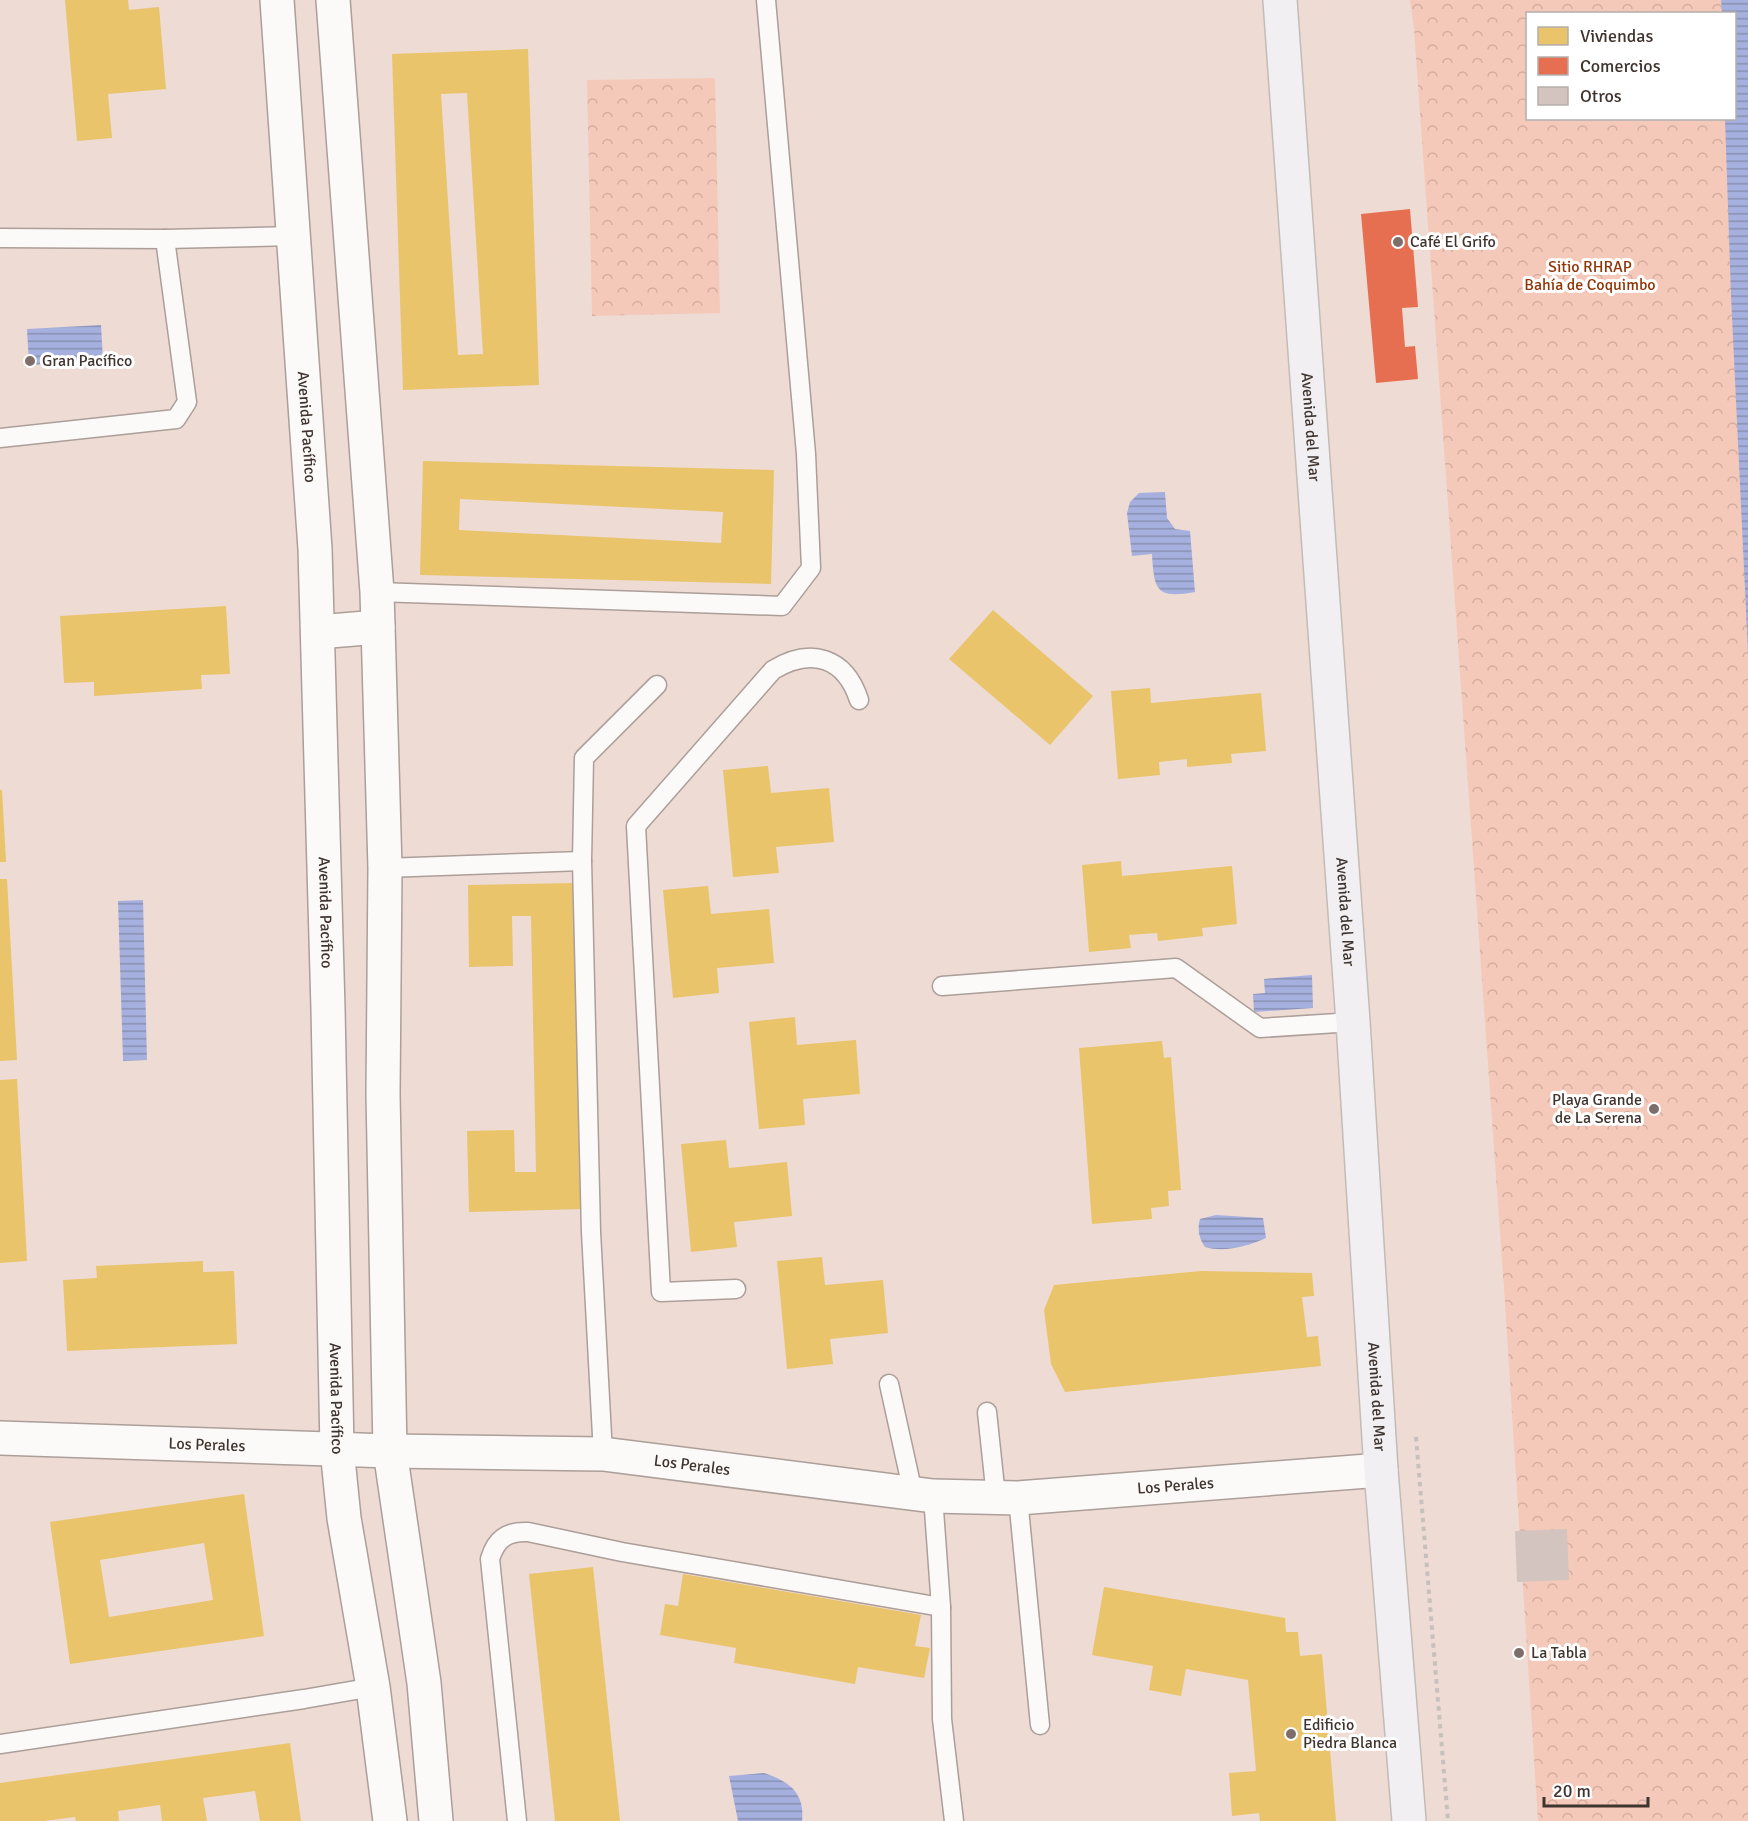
<svg xmlns="http://www.w3.org/2000/svg" width="1748" height="1821" viewBox="0 0 1748 1821" font-family="Signika,sans-serif">
  <style>
    .park { fill: url(#park-crowns); fill-rule: evenodd }
    .water { fill: url(#water-rules) }
    .homes { fill: #e9c46a; fill-rule: evenodd }
    .shops { fill: #e76f51 }
    .building { fill: #d4c4bf }
    .lines { fill: none; stroke-linecap: round; stroke-linejoin: round }
    .lane-casing { stroke: #ac9e99; stroke-width: 21 }
    .street-casing { stroke: #ac9e99; stroke-width: 36 }
    .primary-casing { stroke: #c4bbb7; stroke-width: 36 }
    .path { stroke: #c7c0bd; stroke-width: 4; stroke-dasharray: 4.5 4.5; stroke-linecap: butt }
    .lane { stroke: #fcfaf9; stroke-width: 18 }
    .street { stroke: #fcfaf9; stroke-width: 33 }
    .primary { stroke: #f1eff2; stroke-width: 33 }
    .poi-dot { fill: #7d6e69; stroke: #fff; stroke-width: 2 }
    .labels { text-anchor: middle; dominant-baseline: central; stroke-width: 6; stroke-linejoin: round; paint-order: stroke }
    .poi-label { font-size: 16px; fill: #40342f; stroke: #fff; text-anchor: start }
    .park-label { font-size: 16px; fill: #913507; stroke: #fff }
    .street-label { font-size: 16px; fill: #40342f; stroke: #fff }
  </style>
  <defs>
    <pattern id="park-crowns" width="20" height="18" patternUnits="userSpaceOnUse" patternTransform="scale(1.5)"><rect width="20" height="18" fill="#f5c9b9"/><path d="M2 6a3 3 0 1 1 6 0M12 15a3 3 0 1 1 6 0" fill="none" stroke="#d3ad9f"/></pattern>
    <pattern id="water-rules" width="6" height="5" patternUnits="userSpaceOnUse" patternTransform="scale(1.5)"><rect width="6" height="5" fill="#a6b0de"/><path d="M0 2.5h6" fill="none" stroke="#8990b4"/></pattern>
  </defs>
  <rect width="100%" height="100%" fill="#eedbd4"/>
  <g class="park">
    <path d="M 1410,0 L 1748,0 L 1748,1821 L 1538,1821 L 1504,1288 L 1414,29 ZM 1528,14 L 1734,14 L 1734,118 L 1528,118 Z"/>
    <path d="M 715,78 L 720,313 L 592,316 L 587,80 Z"/>
  </g>
  <g class="water">
    <path d="M 1721,0 L 1748,0 L 1748,653 L 1731,296 L 1725,119 L 1734,118 L 1734,14 L 1722,13 Z"/>
    <path d="M 101,325 L 103,361 L 29,365 L 27,329 Z"/>
    <path d="M 1165,492 L 1167,518 L 1175,529 L 1190,531 L 1195,592 C 1156,599 1154,590 1152,554 L 1132,556 L 1127,513 L 1130,502 L 1139,493 Z"/>
    <path d="M 143,900 L 147,1060 L 123,1061 L 118,901 Z"/>
    <path d="M 1312,975 L 1313,1008 L 1254,1012 L 1253,994 L 1265,993 L 1264,979 Z"/>
    <path d="M 1216,1215 L 1263,1218 L 1266,1238 C 1248,1246 1224,1253 1205,1247 C 1199,1239 1197,1228 1200,1219 Z"/>
    <path d="M 764,1773 C 789,1781 805,1793 802,1821 L 738,1821 L 729,1776 Z"/>
  </g>
  <g class="homes">
    <path d="M 65,0 L 128,0 L 129,10 L 159,7 L 166,89 L 108,94 L 112,138 L 77,141 Z"/>
    <path d="M 528,49 L 539,385 L 403,390 L 392,54 ZM 467,93 L 483,354 L 458,355 L 441,94 Z"/>
    <path d="M 423,461 L 774,470 L 771,584 L 420,575 ZM 460,499 L 723,512 L 721,543 L 459,530 Z"/>
    <path d="M 226,606 L 230,674 L 201,675 L 202,689 L 94,696 L 94,682 L 64,683 L 60,616 Z"/>
    <path d="M 993,610 L 1093,696 L 1050,745 L 949,659 Z"/>
    <path d="M 1150,688 L 1151,703 L 1261,693 L 1266,751 L 1231,754 L 1232,763 L 1187,767 L 1187,759 L 1159,762 L 1160,775 L 1118,779 L 1111,691 Z"/>
    <path d="M 768,766 L 771,793 L 829,788 L 834,842 L 776,847 L 779,873 L 733,877 L 723,770 Z"/>
    <path d="M 0,790 L 2,790 L 6,862 L 0,862 Z"/>
    <path d="M 1121,861 L 1122,876 L 1232,866 L 1237,924 L 1202,928 L 1203,936 L 1158,941 L 1157,933 L 1129,935 L 1131,948 L 1089,952 L 1082,865 Z"/>
    <path d="M 0,879 L 7,879 L 17,1060 L 0,1061 Z"/>
    <path d="M 575,883 L 582,1209 L 469,1212 L 467,1131 L 514,1130 L 515,1172 L 536,1172 L 531,916 L 512,916 L 513,966 L 469,967 L 468,885 Z"/>
    <path d="M 708,886 L 711,914 L 769,909 L 774,963 L 717,968 L 719,993 L 673,998 L 663,890 Z"/>
    <path d="M 795,1017 L 797,1045 L 856,1040 L 860,1094 L 803,1099 L 805,1125 L 759,1129 L 749,1022 Z"/>
    <path d="M 1162,1041 L 1164,1058 L 1171,1057 L 1181,1190 L 1168,1191 L 1169,1206 L 1151,1208 L 1152,1219 L 1092,1224 L 1079,1048 Z"/>
    <path d="M 17,1079 L 27,1261 L 0,1263 L 0,1080 Z"/>
    <path d="M 726,1140 L 729,1168 L 787,1162 L 792,1216 L 734,1222 L 737,1247 L 691,1252 L 681,1144 Z"/>
    <path d="M 822,1257 L 825,1285 L 883,1280 L 888,1333 L 830,1339 L 833,1364 L 787,1369 L 777,1261 Z"/>
    <path d="M 203,1261 L 203,1272 L 234,1271 L 237,1344 L 67,1351 L 63,1280 L 97,1278 L 96,1266 Z"/>
    <path d="M 1201,1271 L 1312,1273 L 1314,1296 L 1302,1297 L 1307,1337 L 1318,1336 L 1321,1366 L 1065,1392 L 1051,1364 L 1044,1310 L 1054,1285 Z"/>
    <path d="M 244,1494 L 264,1636 L 70,1664 L 50,1522 ZM 204,1543 L 213,1600 L 109,1617 L 100,1560 Z"/>
    <path d="M 593,1567 L 620,1821 L 555,1821 L 529,1574 Z"/>
    <path d="M 683,1574 L 921,1615 L 915,1646 L 930,1648 L 924,1678 L 858,1667 L 855,1684 L 734,1663 L 736,1648 L 660,1635 L 665,1604 L 678,1606 Z"/>
    <path d="M 1104,1587 L 1285,1618 L 1286,1632 L 1298,1632 L 1300,1656 L 1322,1654 L 1336,1821 L 1260,1821 L 1259,1813 L 1232,1816 L 1229,1773 L 1256,1771 L 1248,1680 L 1186,1669 L 1181,1696 L 1149,1690 L 1153,1666 L 1092,1655 Z"/>
    <path d="M 290,1743 L 301,1821 L 260,1821 L 255,1791 L 203,1798 L 207,1821 L 162,1821 L 160,1805 L 118,1811 L 119,1821 L 76,1821 L 75,1817 L 44,1821 L 0,1821 L 0,1783 Z"/>
  </g>
  <path class="shops" d="M 1410,209 L 1418,307 L 1402,308 L 1405,347 L 1415,346 L 1418,379 L 1376,383 L 1361,214 Z"/>
  <path class="building" d="M 1567,1529 L 1569,1580 L 1517,1582 L 1515,1531 Z"/>
  <g class="lines">
    <defs>
      <g id="lane">
        <path d="M 0,238 L 165,239 L 294,236"/>
        <path d="M 0,438 L 176,419 L 187,402 L 165,239"/>
        <path d="M 377,592 L 782,606 L 811,568 L 806,454 L 766,0"/>
        <path d="M 385,868 L 582,861"/>
        <path d="M 942,986 L 1176,968 L 1260,1028 L 1353,1022"/>
        <path d="M 736,1289 L 661,1292 L 636,826 L 773,670 C 811,647 845,657 859,700"/>
        <path d="M 889,1384 L 913,1493"/>
        <path d="M 987,1412 L 996,1497"/>
        <path d="M 603,1454 L 591,1232 L 582,861 L 584,758 L 657,685"/>
        <path d="M 933,1496 L 941,1607 L 942,1719 L 954,1821"/>
        <path d="M 1018,1498 L 1040,1725"/>
        <path d="M 0,1744 L 304,1699 L 373,1687"/>
        <path d="M 517,1821 L 490,1559 C 496,1539 507,1531 528,1532 L 622,1552 L 941,1607"/>
      </g>
      <g id="street">
        <path id="s1" d="M 277,0 L 315,549 L 328,1009 L 337,1449 L 344,1518 L 373,1687 L 390,1821"/>
        <path d="M 333,0 L 377,592 L 385,868 L 383,1094 L 390,1451 L 424,1683 L 436,1821"/>
        <path d="M 318,632 L 378,627"/>
        <path id="s2" d="M 0,1438 L 390,1451 L 603,1454 L 933,1496 L 1018,1498 L 1381,1470"/>
      </g>
      <g id="primary">
        <path id="s3" d="M 1280,0 L 1353,1022 L 1381,1470 L 1409,1821"/>
      </g>
    </defs>
    <use href="#lane" class="lane-casing"/>
    <use href="#street" class="street-casing"/>
    <use href="#primary" class="primary-casing"/>
    <path class="path" d="M 1416,1437 L 1448,1821"/>
    <use href="#lane" class="lane"/>
    <use href="#street" class="street"/>
    <use href="#primary" class="primary"/>
  </g>
  <g class="poi-dot">
    <circle cx="1398" cy="242" r="6"/>
    <circle cx="30" cy="361" r="6"/>
    <circle cx="1654" cy="1109" r="6"/>
    <circle cx="1519" cy="1653" r="6"/>
    <circle cx="1291" cy="1734" r="6"/>
  </g>
  <g class="labels">
    <g class="poi-label">
      <text x="1410" y="242">Café El Grifo</text>
      <text x="42" y="361">Gran Pacífico</text>
      <text x="1642" y="1100" text-anchor="end">Playa Grande<tspan x="1642" dy="18">de La Serena</tspan></text>
      <text x="1531" y="1653">La Tabla</text>
      <text x="1303" y="1725">Edificio<tspan x="1303" dy="18">Piedra Blanca</tspan></text>
    </g>
    <g class="park-label">
      <text x="1590" y="267">Sitio RHRAP<tspan x="1590" dy="18">Bahía de Coquimbo</tspan></text>
    </g>
    <g class="street-label">
      <text stroke="none"><textPath href="#s1" startOffset="428">Avenida Pacífico</textPath></text>
      <text stroke="none"><textPath href="#s3" startOffset="428">Avenida del Mar</textPath></text>
      <text stroke="none"><textPath href="#s3" startOffset="914">Avenida del Mar</textPath></text>
      <text stroke="none"><textPath href="#s1" startOffset="914">Avenida Pacífico</textPath></text>
      <text stroke="none"><textPath href="#s3" startOffset="1400">Avenida del Mar</textPath></text>
      <text stroke="none"><textPath href="#s1" startOffset="1400">Avenida Pacífico</textPath></text>
      <text stroke="none"><textPath href="#s2" startOffset="207">Los Perales</textPath></text>
      <text stroke="none"><textPath href="#s2" startOffset="693">Los Perales</textPath></text>
      <text stroke="none"><textPath href="#s2" startOffset="1179">Los Perales</textPath></text>
    </g>
  </g>
  <rect x="1526" y="12" width="210" height="108" fill="#ffffff" stroke="#b3aeac" stroke-width="1.5"/>
  <rect x="1538" y="27" width="30" height="18" fill="#e9c46a" stroke="#b3aeac" stroke-width="1.5"/>
  <text x="1580" y="42" font-size="18" fill="#40342f">Viviendas</text>
  <rect x="1538" y="57" width="30" height="18" fill="#e76f51" stroke="#b3aeac" stroke-width="1.5"/>
  <text x="1580" y="72" font-size="18" fill="#40342f">Comercios</text>
  <rect x="1538" y="87" width="30" height="18" fill="#d4c4bf" stroke="#b3aeac" stroke-width="1.5"/>
  <text x="1580" y="102" font-size="18" fill="#40342f">Otros</text>
  <path d="M1544 1797v9h104v-9" fill="none" stroke="#40342f" stroke-width="3"/>
  <text x="1553" y="1797" font-size="18" fill="#40342f" stroke="#ffffff" stroke-width="4.5" paint-order="stroke">20 m</text>
</svg>
